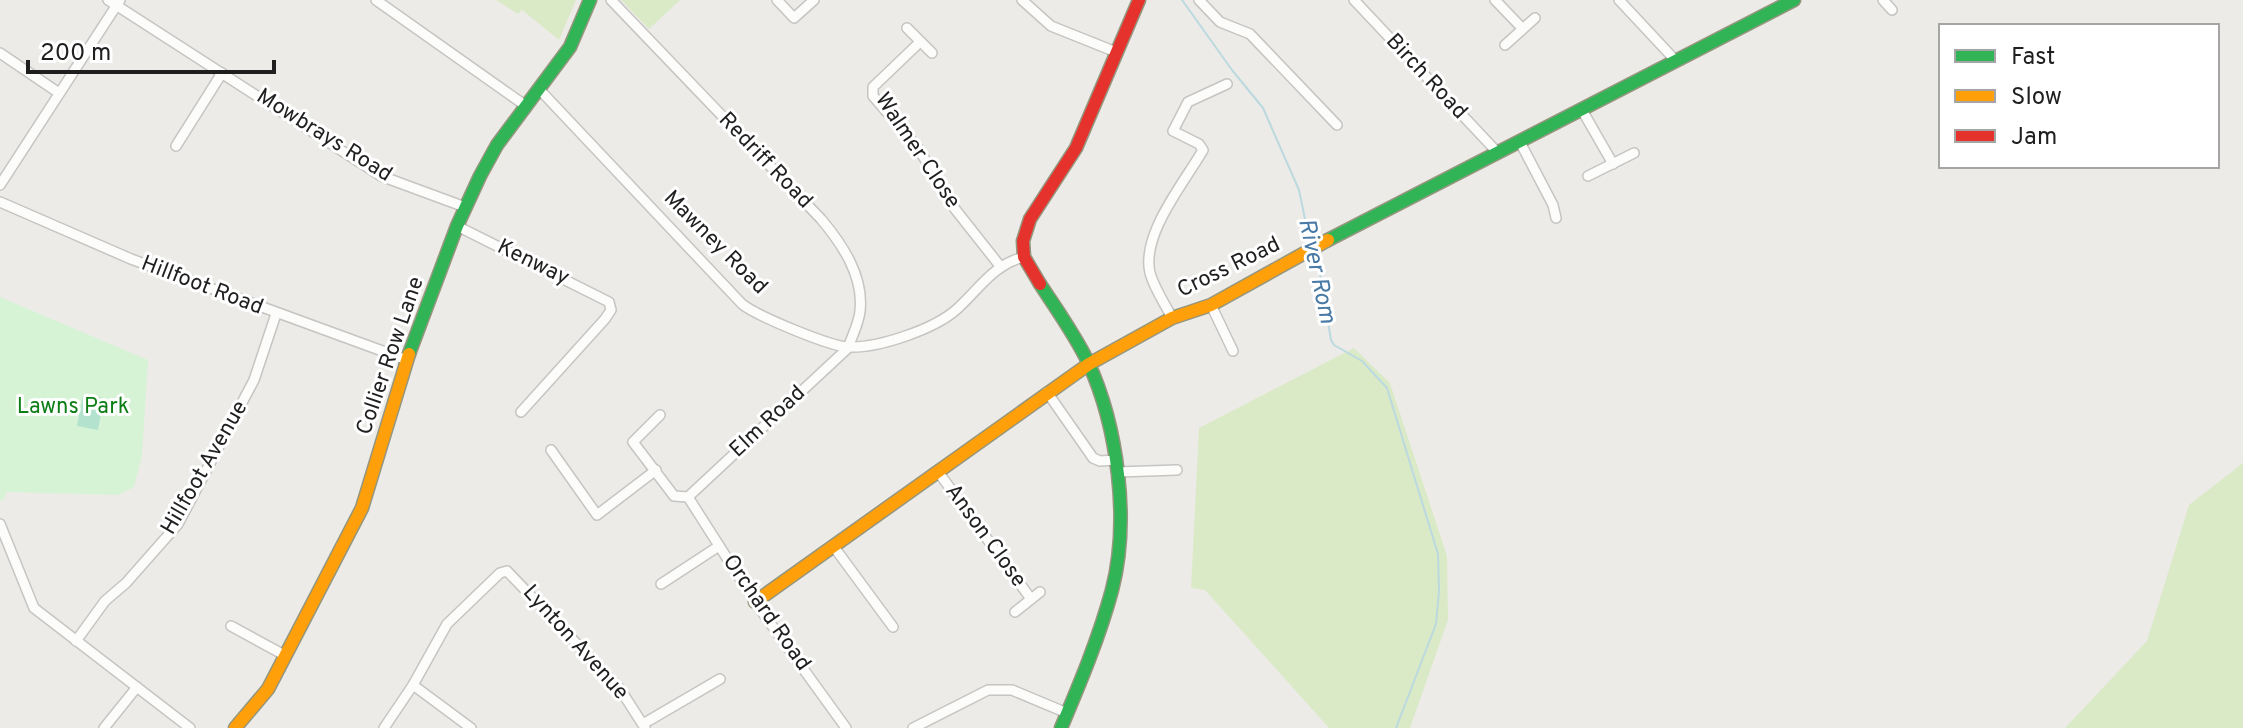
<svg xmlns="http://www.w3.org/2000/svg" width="2243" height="728" viewBox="0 0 2243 728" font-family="Overpass,sans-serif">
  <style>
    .grass { fill: #daeac7 }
    .park { fill: #d6f3d5 }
    .pitch { fill: #b3e3ce }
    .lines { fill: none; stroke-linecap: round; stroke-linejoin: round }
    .stream { stroke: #bbd9df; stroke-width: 2 }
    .street-casing { stroke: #c6c5c3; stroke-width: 12 }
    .fast-casing { stroke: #95967f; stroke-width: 15 }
    .slow-casing { stroke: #95967f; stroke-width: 15 }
    .jam-casing { stroke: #95967f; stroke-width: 15 }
    .street { stroke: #fcfcfb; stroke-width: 9 }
    .fast { stroke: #30b455; stroke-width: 12 }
    .slow { stroke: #ff9f0a; stroke-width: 12 }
    .jam { stroke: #e5322d; stroke-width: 12 }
    .labels { text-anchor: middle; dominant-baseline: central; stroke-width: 6; stroke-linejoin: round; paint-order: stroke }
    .street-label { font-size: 22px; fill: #1f1f1f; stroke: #fff }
    .park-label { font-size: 22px; fill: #0d7d15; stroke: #fff }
    .water-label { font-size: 24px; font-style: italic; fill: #4979a5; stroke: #fff }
  </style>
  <rect width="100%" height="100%" fill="#edebe7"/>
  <g class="grass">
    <path d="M 496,0 L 576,0 L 559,40 L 522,10 L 518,14 Z"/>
    <path d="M 621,0 L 680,0 L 649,29 Z"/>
    <path d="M 1354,348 L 1390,383 L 1447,556 L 1448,620 L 1410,728 L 1329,728 L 1205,590 L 1191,588 L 1199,428 Z"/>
    <path d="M 2243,463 L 2243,728 L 2065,728 L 2147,641 L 2189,505 Z"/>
  </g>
  <path class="park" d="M 0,297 L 148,360 L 142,456 L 134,487 L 118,495 L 6,492 L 4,500 L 0,500 Z"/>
  <path class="pitch" d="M 83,395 L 104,398 L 98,430 L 77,426 Z"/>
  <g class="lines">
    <g class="stream">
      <path d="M 1182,0 L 1232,70 L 1263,108 L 1299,190 L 1310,243"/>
      <path d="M 1313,253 L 1320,274 L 1331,340 L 1334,345 L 1362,361 L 1387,388 L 1438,554 L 1439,591 L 1436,624 L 1396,728"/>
    </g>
    <defs>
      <g id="street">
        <path d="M 108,0 L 381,176 L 465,207"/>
        <path d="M 376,0 L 526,106"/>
        <path d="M 611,0 L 821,219 C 842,244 864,276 860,311 C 859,323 852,336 848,348 L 688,497"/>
        <path d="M 777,0 L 794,18 L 814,0"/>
        <path d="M 1022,0 L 1051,26 L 1116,52"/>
        <path d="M 1199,0 L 1220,22 L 1250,34 L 1337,125"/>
        <path d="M 1354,0 L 1498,153"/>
        <path d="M 1495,0 L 1522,28"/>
        <path d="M 1619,0 L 1676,61"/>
        <path d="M 1883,0 L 1892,10"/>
        <path d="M 907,28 L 932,53"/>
        <path d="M 920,42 L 873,87 L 873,96 L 918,148 L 955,209 L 1000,266"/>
        <path d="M 1505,45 L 1535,18"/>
        <path d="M 0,53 L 59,93"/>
        <path d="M 539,89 L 742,304 C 757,316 831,347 849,347 C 879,348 935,329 957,309 C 979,289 994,264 1024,257"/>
        <path d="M 1582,110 L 1613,164"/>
        <path d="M 1520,142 L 1553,205 L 1556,218"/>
        <path d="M 176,146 L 222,73"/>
        <path d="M 1588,176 L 1634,153"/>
        <path d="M 0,185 L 120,0"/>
        <path d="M 0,202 L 131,259 L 407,360"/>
        <path d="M 457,226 L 609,302 L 611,310 L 605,319 L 521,412"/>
        <path d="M 1211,305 L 1233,351"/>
        <path d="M 1172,318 C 1165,304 1154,288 1150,273 C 1141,234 1184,183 1203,150 L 1199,144 L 1173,131 L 1188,102 L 1227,84"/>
        <path d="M 1047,392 L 1093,458 L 1100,461 L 1117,460"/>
        <path d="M 660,415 L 633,442 L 674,496 L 688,497"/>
        <path d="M 551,450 L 597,515 L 656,470"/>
        <path d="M 1118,472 L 1177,470"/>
        <path d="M 939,473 L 1031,599"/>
        <path d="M 688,497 L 755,602 L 846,728"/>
        <path d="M 0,524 L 34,608 L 190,728"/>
        <path d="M 834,547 L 893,627"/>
        <path d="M 661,584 L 719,546"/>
        <path d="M 1015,612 L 1040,592"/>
        <path d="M 231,626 L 286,656"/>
        <path d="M 76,641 L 105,601 L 126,583 L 178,524 L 254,380 L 276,314"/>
        <path d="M 413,685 L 471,728"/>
        <path d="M 643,724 L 720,679"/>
        <path d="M 104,728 L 137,687"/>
        <path d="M 384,728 L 413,685 L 447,624 L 500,573 L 507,571 L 620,689 L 645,728"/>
        <path d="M 913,728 L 988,690 L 1012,690 L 1067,713"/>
      </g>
      <g id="fast">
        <path d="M 1328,240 L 1794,0"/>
        <path d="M 1040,284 C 1057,310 1075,335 1088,362 C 1118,427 1130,521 1112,590 C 1099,638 1080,683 1061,728"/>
        <path d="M 409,354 L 457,226 L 480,176 L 497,145 L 570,47 L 590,0"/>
      </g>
      <g id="slow">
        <path d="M 755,602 L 1089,364 L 1172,318 L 1211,305 L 1328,240"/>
        <path d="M 235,728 L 268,689 L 362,508 L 409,354"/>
      </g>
      <path id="jam" d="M 1040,284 L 1024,257 L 1023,241 L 1030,219 L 1076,148 L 1139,0"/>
    </defs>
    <use href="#street" class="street-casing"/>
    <use href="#fast" class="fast-casing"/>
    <use href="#slow" class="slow-casing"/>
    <use href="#jam" class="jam-casing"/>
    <use href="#street" class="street"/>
    <use href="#fast" class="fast"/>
    <use href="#slow" class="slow"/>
    <use href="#jam" class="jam"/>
  </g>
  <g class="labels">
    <g class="street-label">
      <text transform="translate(1426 77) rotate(47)">Birch Road</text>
      <text transform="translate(324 136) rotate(32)">Mowbrays Road</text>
      <text transform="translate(917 151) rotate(56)">Walmer Close</text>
      <text transform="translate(765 161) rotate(46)">Redriff Road</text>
      <text transform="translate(715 243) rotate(45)">Mawney Road</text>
      <text transform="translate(533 263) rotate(26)">Kenway</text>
      <text transform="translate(1229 268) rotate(-26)">Cross Road</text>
      <text transform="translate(202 286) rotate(21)">Hillfoot Road</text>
      <text transform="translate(391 356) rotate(-71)">Collier Row Lane</text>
      <text transform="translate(768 422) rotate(-43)">Elm Road</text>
      <text transform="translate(205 468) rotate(-60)">Hillfoot Avenue</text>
      <text transform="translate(985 536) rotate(54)">Anson Close</text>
      <text transform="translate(766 613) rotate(55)">Orchard Road</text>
      <text transform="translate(575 643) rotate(48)">Lynton Avenue</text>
    </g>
    <g class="park-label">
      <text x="73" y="407">Lawns Park</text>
    </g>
    <g class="water-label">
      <text transform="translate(1316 271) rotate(78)">River Rom</text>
    </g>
  </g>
  <rect x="1939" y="24" width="280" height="144" fill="#ffffff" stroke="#a5a5a5" stroke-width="2"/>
  <rect x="1955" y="50" width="40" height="12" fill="#30b455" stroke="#a5a5a5" stroke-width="2"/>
  <text x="2011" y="64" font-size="24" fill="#1f1f1f">Fast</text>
  <rect x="1955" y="90" width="40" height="12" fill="#ff9f0a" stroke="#a5a5a5" stroke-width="2"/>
  <text x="2011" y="104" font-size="24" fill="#1f1f1f">Slow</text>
  <rect x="1955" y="130" width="40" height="12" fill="#e5322d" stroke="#a5a5a5" stroke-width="2"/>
  <text x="2011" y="144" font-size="24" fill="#1f1f1f">Jam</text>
  <path d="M28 60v12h246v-12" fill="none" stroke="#1f1f1f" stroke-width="4"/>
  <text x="40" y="60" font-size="24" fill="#1f1f1f" stroke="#ffffff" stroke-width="6" paint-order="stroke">200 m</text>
</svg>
